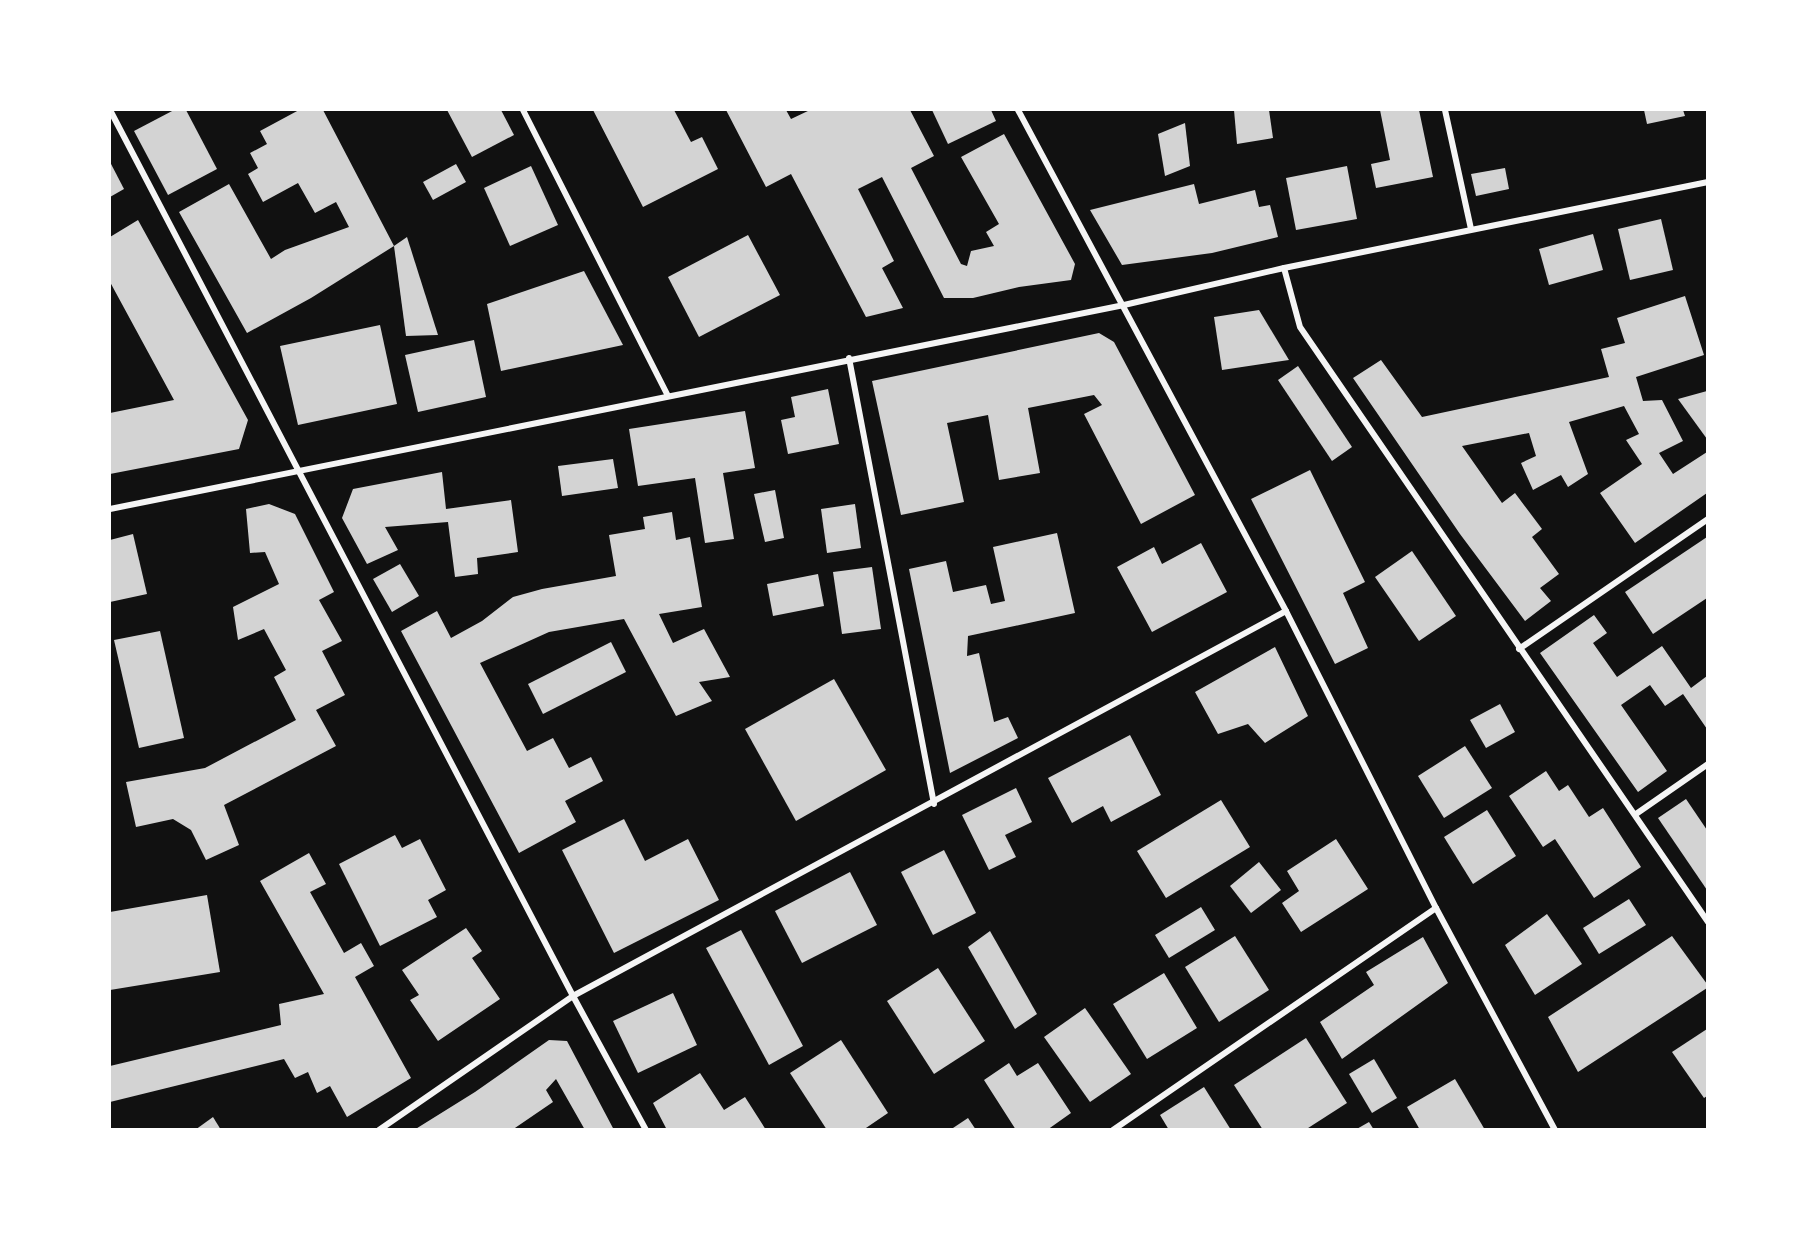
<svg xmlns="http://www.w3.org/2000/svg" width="1817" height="1239" viewBox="0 0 1817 1239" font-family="'Noto Sans',sans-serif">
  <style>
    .building { fill: #d3d3d3 }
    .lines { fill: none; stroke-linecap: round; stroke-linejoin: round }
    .minor { stroke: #f5f5f5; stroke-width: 6 }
  </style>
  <rect width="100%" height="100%" fill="#111"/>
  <g class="building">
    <path d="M 174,110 L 186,110 L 217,169 L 168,195 L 134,131 Z"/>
    <path d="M 299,110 L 323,110 L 394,246 L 311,298 L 247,333 L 179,212 L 229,184 L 271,259 L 285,250 L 349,227 L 336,202 L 315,213 L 298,183 L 263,202 L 248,174 L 258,168 L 250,153 L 267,144 L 260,131 Z"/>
    <path d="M 447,110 L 501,110 L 514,135 L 472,157 Z"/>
    <path d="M 593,110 L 674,110 L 691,142 L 702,137 L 718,169 L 643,207 Z"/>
    <path d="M 726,110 L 786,110 L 791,119 L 810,110 L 910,110 L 934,156 L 911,168 L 961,264 L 967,266 L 971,251 L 994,246 L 986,232 L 999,224 L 961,157 L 1004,134 L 1075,264 L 1071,280 L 1019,287 L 973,298 L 944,298 L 882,177 L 858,189 L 894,261 L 882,268 L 903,308 L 866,317 L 791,174 L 766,187 Z"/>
    <path d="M 932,110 L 991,110 L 996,121 L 948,144 Z"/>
    <path d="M 1234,110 L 1269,110 L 1273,138 L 1237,144 Z"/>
    <path d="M 1380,110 L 1419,110 L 1433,177 L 1376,188 L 1371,164 L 1390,160 Z"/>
    <path d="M 1644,110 L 1683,110 L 1685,116 L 1647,124 Z"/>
    <path d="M 1185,123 L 1190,166 L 1165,176 L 1158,134 Z"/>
    <path d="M 110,162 L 124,189 L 110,197 Z"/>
    <path d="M 456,164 L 466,182 L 433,200 L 423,182 Z"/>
    <path d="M 531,166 L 558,225 L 510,246 L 484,188 Z"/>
    <path d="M 1347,166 L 1357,219 L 1296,230 L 1286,178 Z"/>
    <path d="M 1505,168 L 1509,189 L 1476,196 L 1471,174 Z"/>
    <path d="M 1194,184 L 1199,204 L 1255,190 L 1259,207 L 1270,205 L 1278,237 L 1212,253 L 1122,265 L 1090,210 Z"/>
    <path d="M 1661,219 L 1673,270 L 1630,280 L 1618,229 Z"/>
    <path d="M 138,220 L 248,420 L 239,449 L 110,474 L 110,413 L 174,400 L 110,282 L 110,237 Z"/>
    <path d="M 1593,234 L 1603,270 L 1549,285 L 1539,249 Z"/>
    <path d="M 748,235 L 780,295 L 699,337 L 668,277 Z"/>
    <path d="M 407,237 L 438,335 L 406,336 L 394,246 Z"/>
    <path d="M 584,271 L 623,345 L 501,371 L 487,304 Z"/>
    <path d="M 1685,296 L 1704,355 L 1636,377 L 1643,401 L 1662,400 L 1683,441 L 1659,453 L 1673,474 L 1707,452 L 1707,493 L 1635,543 L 1600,493 L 1642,464 L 1626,440 L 1639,434 L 1624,406 L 1569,422 L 1588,474 L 1568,487 L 1561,475 L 1533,490 L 1521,463 L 1536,456 L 1529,433 L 1462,446 L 1502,503 L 1515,493 L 1542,529 L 1532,537 L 1559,574 L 1540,588 L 1551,601 L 1525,621 L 1460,534 L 1353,378 L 1381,360 L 1422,417 L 1609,377 L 1601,349 L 1625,343 L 1617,318 Z"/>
    <path d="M 1259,310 L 1289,360 L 1222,370 L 1214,317 Z"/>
    <path d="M 380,325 L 397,404 L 298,425 L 280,346 Z"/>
    <path d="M 1099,333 L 1114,342 L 1195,495 L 1141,524 L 1084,414 L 1102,405 L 1094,395 L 1028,408 L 1040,473 L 999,480 L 988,415 L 947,423 L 964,502 L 901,515 L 872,381 Z"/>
    <path d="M 474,340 L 486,397 L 418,412 L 405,355 Z"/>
    <path d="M 1298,366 L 1352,447 L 1332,461 L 1278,380 Z"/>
    <path d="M 828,389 L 839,444 L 788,454 L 781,420 L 795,417 L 791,397 Z"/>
    <path d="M 1707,391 L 1707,439 L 1678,399 Z"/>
    <path d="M 745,411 L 755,468 L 723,473 L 734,539 L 705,543 L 695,478 L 638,486 L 629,429 Z"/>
    <path d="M 613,459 L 618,488 L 562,496 L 558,466 Z"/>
    <path d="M 1310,470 L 1365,582 L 1343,593 L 1368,648 L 1335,664 L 1251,499 Z"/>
    <path d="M 442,472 L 446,509 L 511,500 L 518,552 L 477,558 L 478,574 L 455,577 L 448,522 L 385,527 L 398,550 L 367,564 L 342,518 L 353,489 Z"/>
    <path d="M 775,490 L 784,538 L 765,542 L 754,494 Z"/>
    <path d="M 269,504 L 295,514 L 334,592 L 319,600 L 342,641 L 322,651 L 345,695 L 316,710 L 336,746 L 224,805 L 239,845 L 206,860 L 191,830 L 173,819 L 136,827 L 126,782 L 205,768 L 296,720 L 274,677 L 286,670 L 264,629 L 238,640 L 233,607 L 279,584 L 265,552 L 250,553 L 246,509 Z"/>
    <path d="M 855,504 L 861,548 L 827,553 L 821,509 Z"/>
    <path d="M 672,512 L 676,540 L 690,537 L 702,607 L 659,614 L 673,643 L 704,629 L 730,677 L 699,682 L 712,701 L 676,716 L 624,619 L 549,632 L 480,663 L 527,751 L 553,738 L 569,768 L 591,757 L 603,781 L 565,801 L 576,822 L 519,853 L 401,631 L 437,611 L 451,638 L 482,621 L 513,597 L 542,589 L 616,576 L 609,535 L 645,529 L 643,517 Z"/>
    <path d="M 1057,533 L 1075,613 L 968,636 L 967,656 L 979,653 L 994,722 L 1008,717 L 1018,738 L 950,773 L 909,569 L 946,561 L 953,592 L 986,585 L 991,604 L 1005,601 L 993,547 Z"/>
    <path d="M 133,534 L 147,594 L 110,602 L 110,540 Z"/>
    <path d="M 1707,537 L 1707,598 L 1653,634 L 1625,592 Z"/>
    <path d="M 1201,543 L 1227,592 L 1152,632 L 1117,567 L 1154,547 L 1162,564 Z"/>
    <path d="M 1412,551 L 1456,616 L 1419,641 L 1375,577 Z"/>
    <path d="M 400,564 L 419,596 L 392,612 L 373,579 Z"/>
    <path d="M 872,567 L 881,629 L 842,634 L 833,572 Z"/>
    <path d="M 818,574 L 824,606 L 773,616 L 767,584 Z"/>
    <path d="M 1594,615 L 1607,633 L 1593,643 L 1617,677 L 1662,646 L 1691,688 L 1707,676 L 1707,729 L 1683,694 L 1665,706 L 1650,685 L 1621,705 L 1667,771 L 1638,792 L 1540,653 Z"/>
    <path d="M 160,631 L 184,738 L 139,748 L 114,640 Z"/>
    <path d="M 611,642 L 626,672 L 543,714 L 528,684 Z"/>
    <path d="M 1275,647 L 1308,716 L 1265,743 L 1248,724 L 1218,734 L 1195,692 Z"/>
    <path d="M 834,679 L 886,770 L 796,821 L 745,729 Z"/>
    <path d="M 1500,704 L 1515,732 L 1486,748 L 1470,720 Z"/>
    <path d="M 1130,735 L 1161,795 L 1111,822 L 1103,806 L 1072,823 L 1048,778 Z"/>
    <path d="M 1465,746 L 1492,788 L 1444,818 L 1418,776 Z"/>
    <path d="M 1546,771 L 1559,791 L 1568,785 L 1589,817 L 1603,808 L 1641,867 L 1594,898 L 1555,839 L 1543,847 L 1509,796 Z"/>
    <path d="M 1016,788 L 1032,822 L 1005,835 L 1016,857 L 989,870 L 962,815 Z"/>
    <path d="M 1686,799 L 1707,830 L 1707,890 L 1658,818 Z"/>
    <path d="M 1221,800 L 1250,847 L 1166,898 L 1137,851 Z"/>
    <path d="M 1487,810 L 1516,856 L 1473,884 L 1444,837 Z"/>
    <path d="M 624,819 L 645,861 L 688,839 L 719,900 L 614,953 L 562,850 Z"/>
    <path d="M 395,835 L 402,848 L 420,839 L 446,890 L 428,900 L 437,917 L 380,946 L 339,864 Z"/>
    <path d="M 1336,839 L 1368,889 L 1301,932 L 1282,903 L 1299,891 L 1287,871 Z"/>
    <path d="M 944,850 L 976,913 L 933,935 L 901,872 Z"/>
    <path d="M 309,853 L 326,884 L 310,892 L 344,953 L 361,943 L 374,966 L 355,977 L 411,1078 L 347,1117 L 330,1086 L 317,1093 L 308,1072 L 295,1078 L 284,1059 L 110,1102 L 110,1066 L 281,1025 L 279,1004 L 324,994 L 260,881 Z"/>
    <path d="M 1259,862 L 1281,890 L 1251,913 L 1230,886 Z"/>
    <path d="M 850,872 L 877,925 L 802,963 L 775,911 Z"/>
    <path d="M 207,895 L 220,972 L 110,990 L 110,912 Z"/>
    <path d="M 1629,899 L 1646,925 L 1599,954 L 1583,928 Z"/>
    <path d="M 1201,907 L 1215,930 L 1169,958 L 1155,935 Z"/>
    <path d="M 1547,914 L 1582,964 L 1535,995 L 1505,945 Z"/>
    <path d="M 466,928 L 482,951 L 472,958 L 500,999 L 438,1041 L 410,1000 L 419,995 L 402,970 Z"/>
    <path d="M 741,930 L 803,1046 L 769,1065 L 706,948 Z"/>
    <path d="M 990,931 L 1037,1014 L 1015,1029 L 968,947 Z"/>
    <path d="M 1235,936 L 1269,990 L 1219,1022 L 1185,967 Z"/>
    <path d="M 1672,936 L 1707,984 L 1707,988 L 1578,1072 L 1548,1017 Z"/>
    <path d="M 1423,937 L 1448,983 L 1342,1059 L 1320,1022 L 1374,985 L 1366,972 Z"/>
    <path d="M 938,968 L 985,1041 L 934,1074 L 887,1001 Z"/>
    <path d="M 1164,973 L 1197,1028 L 1147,1059 L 1113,1004 Z"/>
    <path d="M 673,993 L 697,1045 L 638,1073 L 613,1021 Z"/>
    <path d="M 1085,1008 L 1131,1074 L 1090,1102 L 1044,1037 Z"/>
    <path d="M 1707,1029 L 1707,1096 L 1704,1098 L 1672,1052 Z"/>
    <path d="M 1306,1038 L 1347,1103 L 1305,1130 L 1263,1130 L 1234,1085 Z"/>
    <path d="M 549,1040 L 567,1041 L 614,1130 L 585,1130 L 556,1079 L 546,1090 L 553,1102 L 512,1130 L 414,1130 L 475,1092 Z"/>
    <path d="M 841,1040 L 888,1113 L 863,1130 L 827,1130 L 790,1073 Z"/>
    <path d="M 1374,1059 L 1397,1098 L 1372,1113 L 1349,1074 Z"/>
    <path d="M 1009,1063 L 1017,1076 L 1038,1063 L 1071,1113 L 1047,1130 L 1016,1130 L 984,1080 Z"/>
    <path d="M 700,1073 L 724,1110 L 745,1097 L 766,1130 L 667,1130 L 653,1103 Z"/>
    <path d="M 1455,1079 L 1485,1130 L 1420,1130 L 1407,1107 Z"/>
    <path d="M 1204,1087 L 1231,1130 L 1169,1130 L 1160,1115 Z"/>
    <path d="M 213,1117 L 221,1130 L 195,1130 Z"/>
    <path d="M 968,1118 L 976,1130 L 950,1130 Z"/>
    <path d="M 1369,1122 L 1374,1130 L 1355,1130 Z"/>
  </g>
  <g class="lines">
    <g class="minor">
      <path d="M 110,110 L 573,996 L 646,1130"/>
      <path d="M 523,110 L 668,396"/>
      <path d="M 1018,110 L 1286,611 L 1436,908 L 1555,1130"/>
      <path d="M 1445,110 L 1471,229"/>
      <path d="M 1284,268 L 1300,327 L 1708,922"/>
      <path d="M 849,358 L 934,804"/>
      <path d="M 110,509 L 1124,305 L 1284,268 L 1708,182"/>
      <path d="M 1519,649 L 1708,519"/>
      <path d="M 1636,814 L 1708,764"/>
      <path d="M 379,1130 L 573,996 L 1286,611"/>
      <path d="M 1113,1130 L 1436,908"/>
    </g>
  </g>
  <rect width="1817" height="1239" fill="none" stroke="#ffffff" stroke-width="222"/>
</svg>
